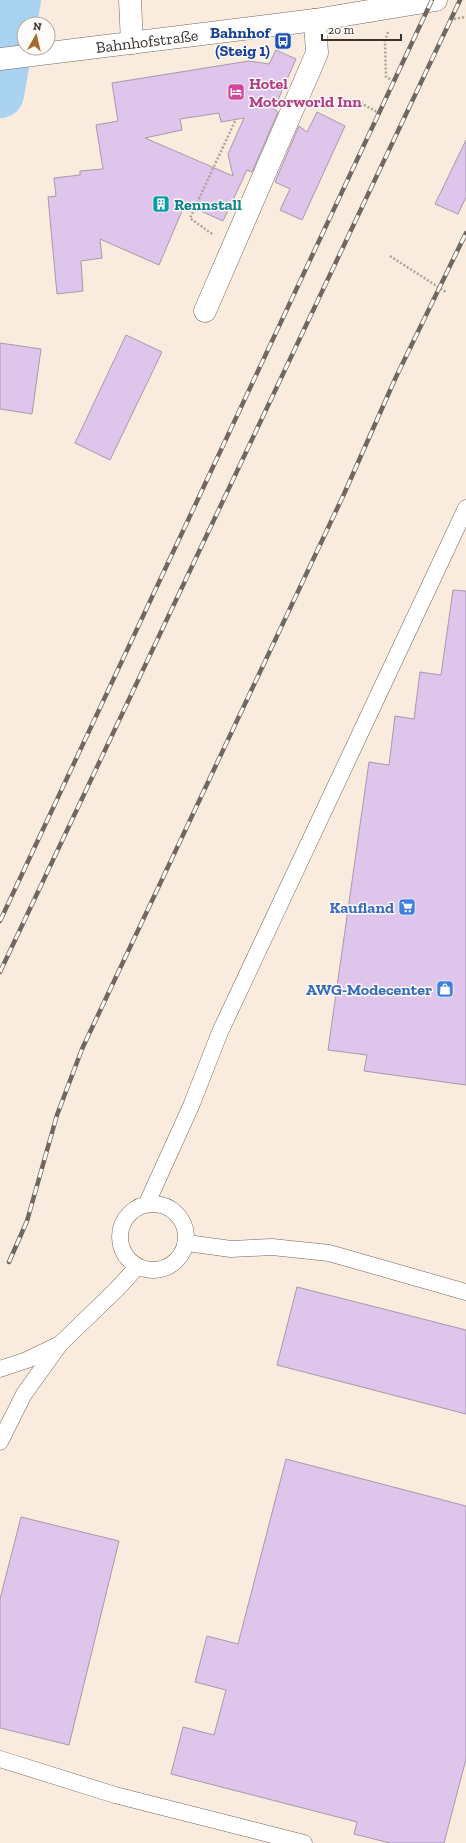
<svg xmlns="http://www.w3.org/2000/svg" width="466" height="1843" viewBox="0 0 466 1843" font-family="'Zilla Slab',serif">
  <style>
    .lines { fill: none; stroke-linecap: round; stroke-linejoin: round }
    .river { stroke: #aad3f1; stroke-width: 48 }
    .building { fill: #dfc4eb; stroke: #a59baa; fill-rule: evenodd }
    .service-casing { stroke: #73675b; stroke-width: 17 }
    .minor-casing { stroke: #73675b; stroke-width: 23 }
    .secondary-casing { stroke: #73675b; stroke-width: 23 }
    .path { stroke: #aea398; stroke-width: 2.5; stroke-dasharray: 2 2; stroke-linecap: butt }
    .service { stroke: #fff; stroke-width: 16 }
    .minor { stroke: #fff; stroke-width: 22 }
    .secondary { stroke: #fff; stroke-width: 22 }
    .rail-casing { stroke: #6f6760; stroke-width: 4.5 }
    .rail { stroke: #fdfaf7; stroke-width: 3; stroke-dasharray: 9; stroke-linecap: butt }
    .labels { text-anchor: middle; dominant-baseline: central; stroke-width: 3; stroke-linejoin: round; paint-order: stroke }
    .transit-label { font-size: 16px; font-weight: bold; fill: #164399; stroke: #fdfaf7; text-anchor: end }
    .street-label { font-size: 16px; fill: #39332e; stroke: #fdfaf7 }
    .hotel-label { font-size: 16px; font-weight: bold; fill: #b23c85; stroke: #fdfaf7; text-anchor: start }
    .culture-label { font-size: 16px; font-weight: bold; fill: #0d838f; stroke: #fdfaf7; text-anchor: start }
    .shop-label { font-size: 16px; font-weight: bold; fill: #366cbe; stroke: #fdfaf7; text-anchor: end }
  </style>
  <rect width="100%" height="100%" fill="#f9ebdd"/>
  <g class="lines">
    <path class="river" d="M 0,94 L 17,0"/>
  </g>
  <g class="building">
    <path d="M 276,50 L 296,59 L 274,109 L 278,112 L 252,172 L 247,170 L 223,221 L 185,204 L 159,265 L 100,239 L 102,258 L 81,261 L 83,291 L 57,294 L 48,197 L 56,196 L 54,178 L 80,175 L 80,171 L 103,169 L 96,125 L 118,121 L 112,83 L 249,61 L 269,64 ZM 219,113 L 221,122 L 244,118 L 228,154 L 233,176 L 145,138 L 182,130 L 180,119 Z"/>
    <path d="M 317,112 L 345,126 L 302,220 L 280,210 L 290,189 L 275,182 L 299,126 L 307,132 Z"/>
    <path d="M 466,140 L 466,197 L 458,214 L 435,204 Z"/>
    <path d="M 126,335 L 162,352 L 110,460 L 75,443 Z"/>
    <path d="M 0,343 L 41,349 L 32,414 L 0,409 Z"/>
    <path d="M 453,590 L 466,591 L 466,1085 L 364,1071 L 367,1055 L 328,1050 L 369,762 L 389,765 L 395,716 L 414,719 L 420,672 L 441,675 Z"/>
    <path d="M 297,1287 L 466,1330 L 466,1414 L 277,1365 Z"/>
    <path d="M 286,1459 L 466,1506 L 466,1759 L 444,1843 L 390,1843 L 354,1834 L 357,1822 L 171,1774 L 183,1727 L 214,1735 L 226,1690 L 195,1682 L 207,1636 L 238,1644 Z"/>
    <path d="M 21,1517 L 119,1541 L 69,1745 L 0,1728 L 0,1599 Z"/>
  </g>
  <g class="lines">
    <defs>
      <g id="service">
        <path d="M 147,1203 L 191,1106 L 220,1032 L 466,508"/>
        <circle cx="153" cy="1237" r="33"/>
        <path d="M 187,1243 L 231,1249 L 272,1247 L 329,1253 L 466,1292"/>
        <path d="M 0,1369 L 27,1360 L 58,1345"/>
        <path d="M 0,1442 L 24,1394 L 60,1344 L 117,1289 L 137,1267"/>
        <path d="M 0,1759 L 115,1795 L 304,1843"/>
      </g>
      <g id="minor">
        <path d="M 130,0 L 132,43"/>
        <path d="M 205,311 L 317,53 L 315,20"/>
      </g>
      <g id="secondary">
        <path id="s1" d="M 0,59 L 315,20 L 436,0"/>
      </g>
    </defs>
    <use href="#service" class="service-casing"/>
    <use href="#minor" class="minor-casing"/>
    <use href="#secondary" class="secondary-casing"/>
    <g class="path">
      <path d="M 454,19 L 466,17"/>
      <path d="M 388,32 L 385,41 L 386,77 L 392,80"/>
      <path d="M 357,101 L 377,112"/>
      <path d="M 212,234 L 190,218 L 236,119"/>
      <path d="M 390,256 L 446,292"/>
    </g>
    <use href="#service" class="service"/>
    <use href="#minor" class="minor"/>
    <use href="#secondary" class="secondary"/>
    <defs>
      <g id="rail">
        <path d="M 0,921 L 432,0"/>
        <path d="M 0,972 L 460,0"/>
        <path d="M 9,1262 L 27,1221 L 57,1115 L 82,1049 L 344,494 L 396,377 L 466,233"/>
      </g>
    </defs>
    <use href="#rail" class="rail-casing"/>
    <use href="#rail" class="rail"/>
  </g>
  <defs>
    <symbol id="bus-square" viewBox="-11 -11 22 22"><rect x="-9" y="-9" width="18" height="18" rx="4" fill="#1a4fb4" stroke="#fdfaf7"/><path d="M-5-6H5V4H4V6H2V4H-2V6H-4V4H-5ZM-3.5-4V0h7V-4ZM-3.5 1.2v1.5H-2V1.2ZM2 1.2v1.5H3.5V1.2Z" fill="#fff"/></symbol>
    <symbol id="hotel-square" viewBox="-11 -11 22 22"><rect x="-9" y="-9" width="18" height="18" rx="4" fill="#d1479c" stroke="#fdfaf7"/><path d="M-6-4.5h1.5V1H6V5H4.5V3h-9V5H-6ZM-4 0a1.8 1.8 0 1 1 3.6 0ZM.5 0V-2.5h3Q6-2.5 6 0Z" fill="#fff"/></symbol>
    <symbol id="building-square" viewBox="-11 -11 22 22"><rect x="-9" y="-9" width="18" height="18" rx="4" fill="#0f9aa8" stroke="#fdfaf7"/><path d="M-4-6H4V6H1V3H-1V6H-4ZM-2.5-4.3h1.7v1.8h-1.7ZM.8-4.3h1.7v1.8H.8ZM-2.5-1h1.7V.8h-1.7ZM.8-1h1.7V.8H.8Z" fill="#fff"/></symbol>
    <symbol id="supermarket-square" viewBox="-11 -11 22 22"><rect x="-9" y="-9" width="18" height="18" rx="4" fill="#3f7fe0" stroke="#fdfaf7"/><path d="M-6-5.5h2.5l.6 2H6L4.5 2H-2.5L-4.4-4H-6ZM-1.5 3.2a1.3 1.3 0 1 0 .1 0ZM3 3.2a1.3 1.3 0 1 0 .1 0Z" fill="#fff"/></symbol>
    <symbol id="shop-square" viewBox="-11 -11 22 22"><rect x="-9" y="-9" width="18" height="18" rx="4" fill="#3f7fe0" stroke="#fdfaf7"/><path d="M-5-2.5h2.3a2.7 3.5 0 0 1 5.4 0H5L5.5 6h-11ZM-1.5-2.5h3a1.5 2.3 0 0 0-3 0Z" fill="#fff"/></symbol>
  </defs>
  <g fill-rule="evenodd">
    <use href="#bus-square" x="273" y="31" width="20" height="20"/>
    <use href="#hotel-square" x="226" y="82" width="20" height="20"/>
    <use href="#building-square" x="151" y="194" width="20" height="20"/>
    <use href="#supermarket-square" x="397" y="897" width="20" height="20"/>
    <use href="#shop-square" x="435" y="979" width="20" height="20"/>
  </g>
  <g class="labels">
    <g class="transit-label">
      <text x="270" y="32">Bahnhof<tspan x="270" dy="18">(Steig 1)</tspan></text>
    </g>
    <g class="street-label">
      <text stroke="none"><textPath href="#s1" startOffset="148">Bahnhofstraße</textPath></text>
    </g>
    <g class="hotel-label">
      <text x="249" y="83">Hotel<tspan x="249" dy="18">Motorworld Inn</tspan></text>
    </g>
    <g class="culture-label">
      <text x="174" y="204">Rennstall</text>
    </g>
    <g class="shop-label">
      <text x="394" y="907">Kaufland</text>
      <text x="432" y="989">AWG-Modecenter</text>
    </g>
  </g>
  <g transform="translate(36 36) rotate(8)"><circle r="19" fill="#fdfaf7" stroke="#afaaa7"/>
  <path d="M0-3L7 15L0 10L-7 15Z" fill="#a26928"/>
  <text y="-6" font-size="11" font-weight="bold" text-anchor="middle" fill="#39332e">N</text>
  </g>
  <path d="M322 34v6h79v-6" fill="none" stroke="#39332e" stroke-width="2"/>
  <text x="328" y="34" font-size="12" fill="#39332e" stroke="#fdfaf7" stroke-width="3" paint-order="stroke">20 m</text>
</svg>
